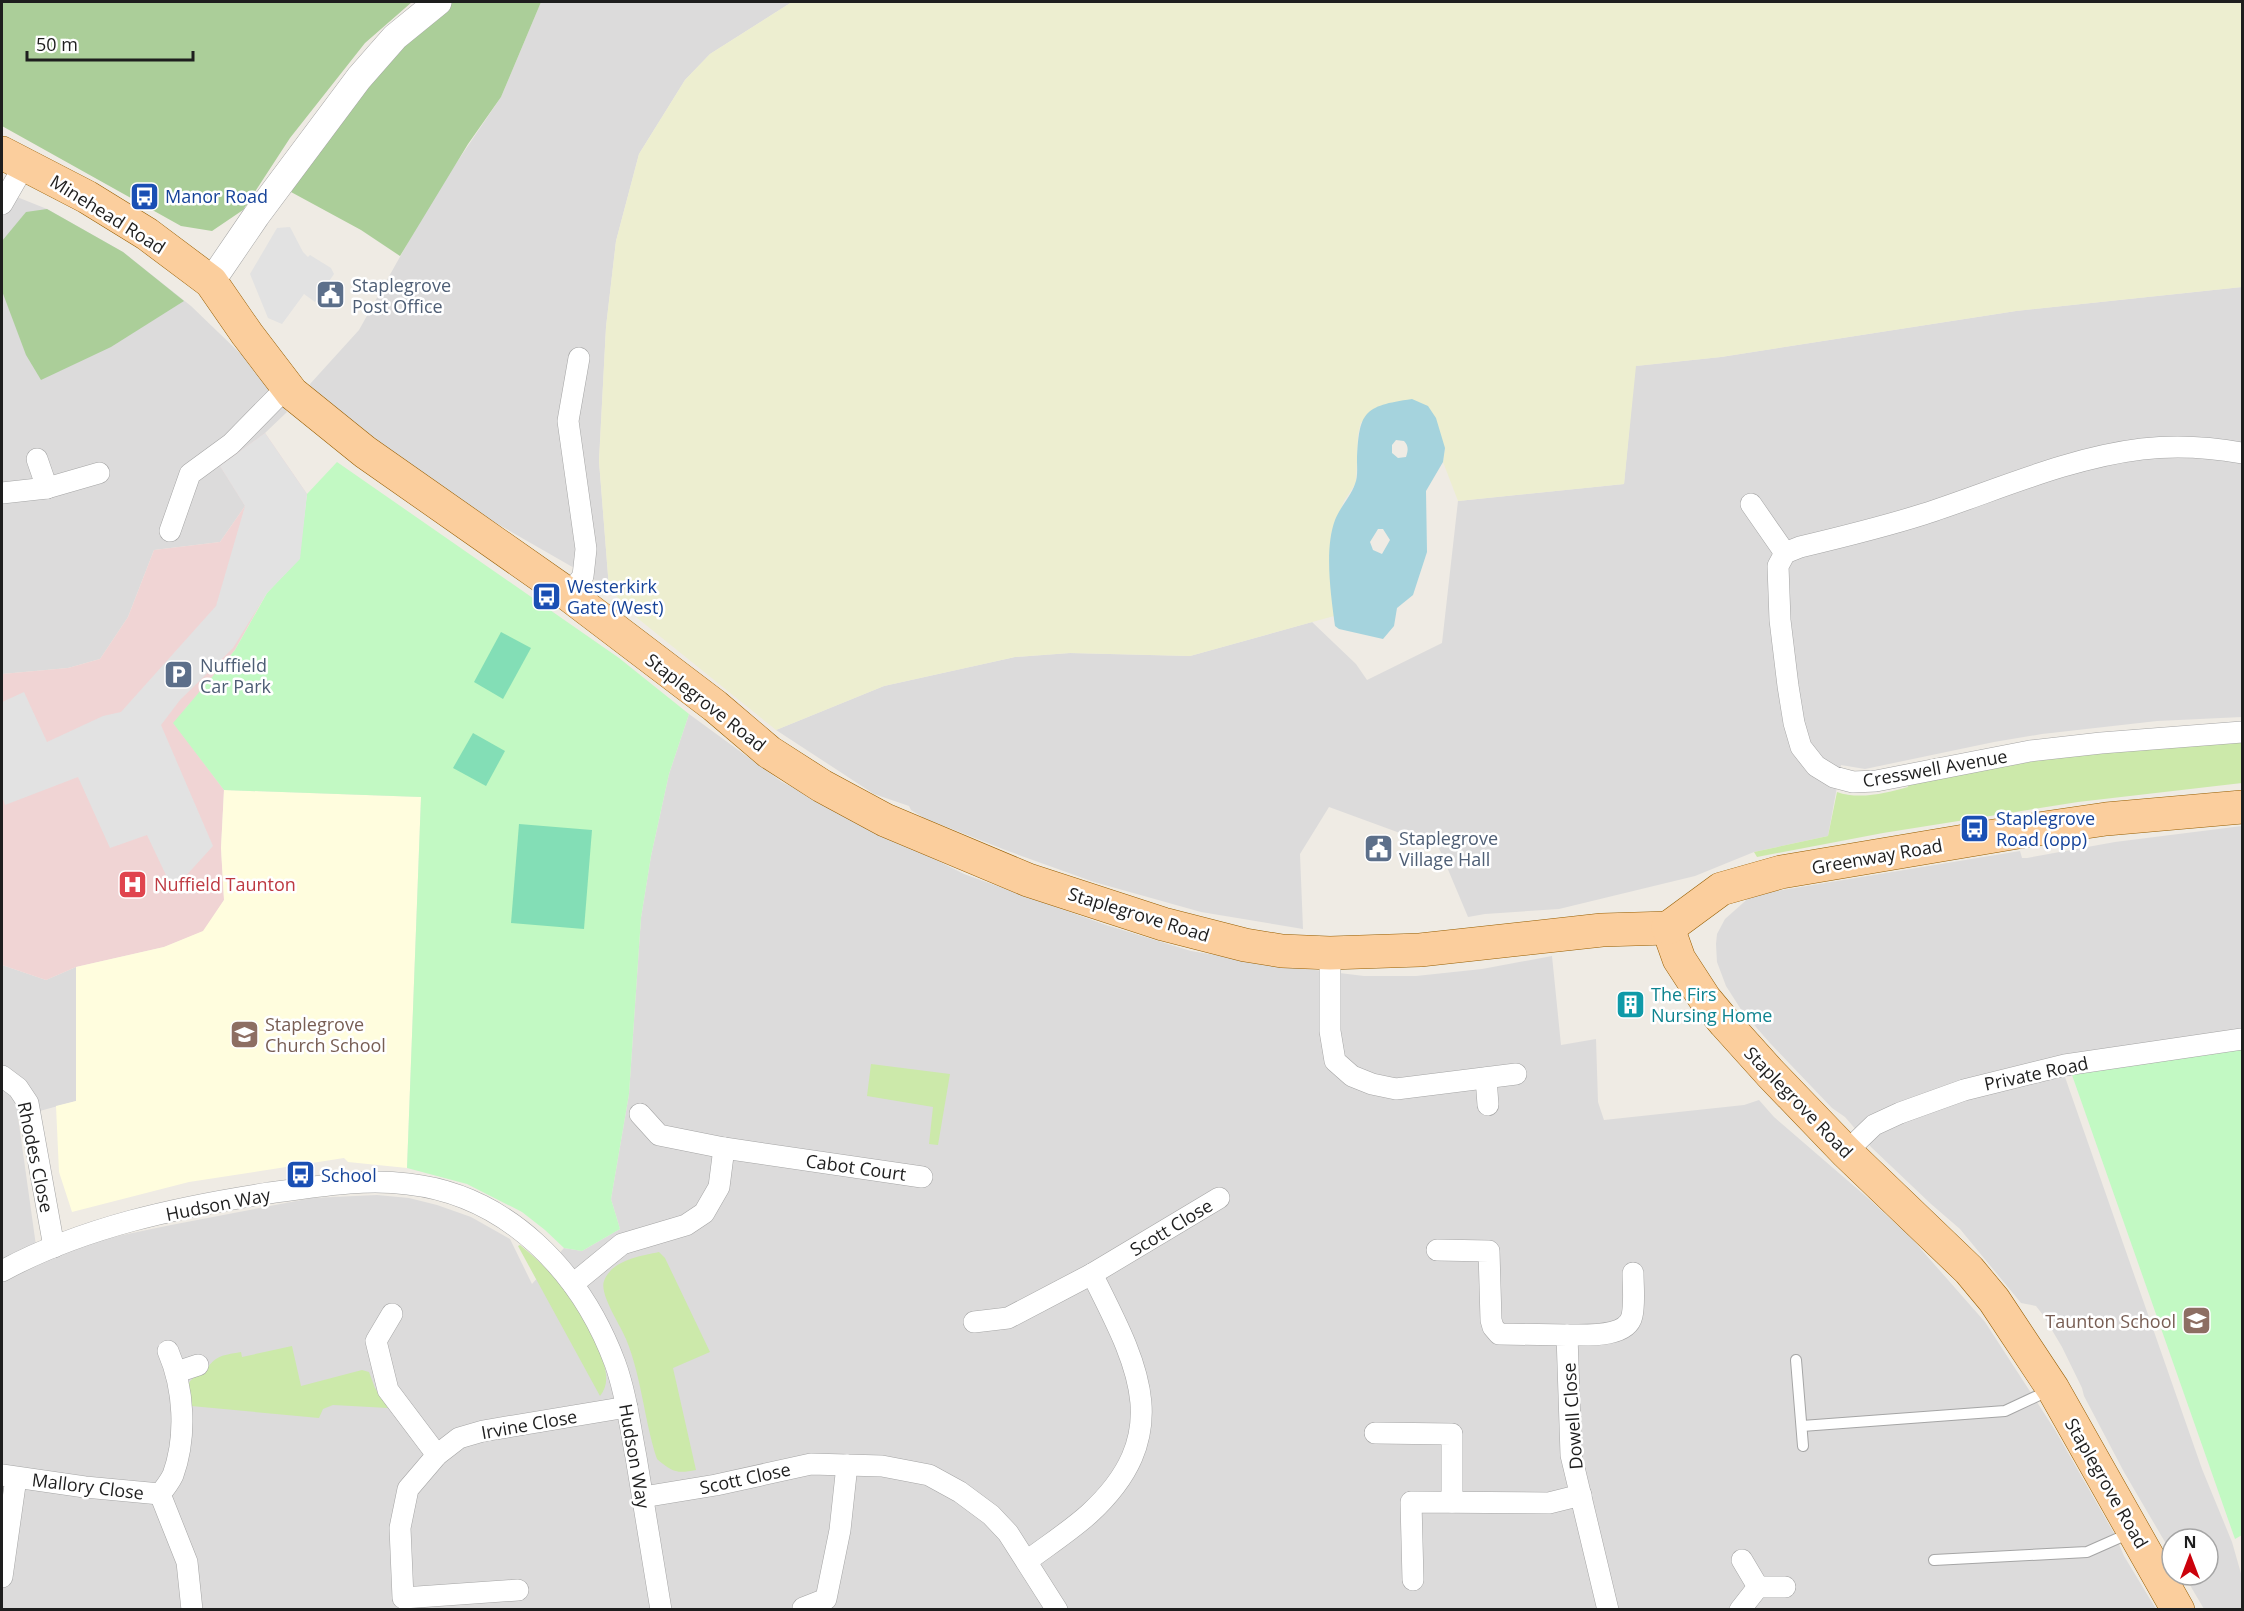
<svg xmlns="http://www.w3.org/2000/svg" width="2244" height="1611" viewBox="0 0 2244 1611" font-family="'Open Sans',sans-serif">
  <style>
    .residential { fill: #dcdbdb }
    .commercial { fill: #f0d4d4 }
    .education { fill: #fffdde }
    .farmland { fill: #edeed0 }
    .grass { fill: #cce9aa }
    .forest { fill: #abce99 }
    .park { fill: #c2f9c3 }
    .pitch { fill: #83deb6 }
    .parking { fill: #e2e2e2 }
    .water { fill: #a5d3dd; fill-rule: evenodd }
    .lines { fill: none; stroke-linecap: round; stroke-linejoin: round }
    .service-casing { stroke: #a5a5a5; stroke-width: 12 }
    .minor-casing { stroke: #a5a5a5; stroke-width: 22 }
    .tertiary-casing { stroke: #a5a5a5; stroke-width: 28 }
    .primary-casing { stroke: #975e01; stroke-width: 34 }
    .service { stroke: #fff; stroke-width: 10 }
    .minor { stroke: #fff; stroke-width: 21 }
    .tertiary { stroke: #fff; stroke-width: 27 }
    .primary { stroke: #fbce9d; stroke-width: 33 }
    .labels { text-anchor: middle; dominant-baseline: central; stroke-width: 5; stroke-linejoin: round; paint-order: stroke }
    .transit-label { font-size: 18px; fill: #164399; stroke: #fff; text-anchor: start }
    .street-label { font-size: 18px; fill: #1e1e1e; stroke: #fff }
    .service-label { font-size: 18px; fill: #4e5e75; stroke: #fff; text-anchor: start }
    .health-label { font-size: 18px; fill: #be3a42; stroke: #fff; text-anchor: start }
    .culture-label { font-size: 18px; fill: #0d838f; stroke: #fff; text-anchor: start }
    .education-label { font-size: 18px; fill: #785e54; stroke: #fff; text-anchor: start }
  </style>
  <rect width="100%" height="100%" fill="#efebe4"/>
  <g class="residential">
    <path d="M 541,2 L 792,2 L 710,54 L 685,80 L 639,154 L 616,241 L 606,327 L 599,461 L 609,588 L 463,504 L 400,460 L 311,390 L 310,384 L 359,330 L 434,196 L 501,97 Z"/>
    <path d="M 2,191 L 47,209 L 123,252 L 191,306 L 245,358 L 287,412 L 265,433 L 245,506 L 220,542 L 154,550 L 128,617 L 100,659 L 68,668 L 2,674 Z"/>
    <path d="M 2242,287 L 2242,717 L 2157,721 L 2042,734 L 1994,742 L 1865,769 L 1841,765 L 1828,836 L 1754,852 L 1695,876 L 1559,909 L 1485,914 L 1468,917 L 1436,841 L 1419,840 L 1329,807 L 1300,854 L 1303,929 L 1201,912 L 1094,882 L 1008,851 L 924,818 L 911,810 L 909,806 L 874,794 L 776,730 L 884,686 L 1015,657 L 1070,653 L 1190,656 L 1312,622 L 1356,664 L 1367,680 L 1442,643 L 1458,501 L 1624,484 L 1635,366 L 1721,357 L 2016,311 Z"/>
    <path d="M 689,714 L 782,782 L 964,874 L 1106,925 L 1191,951 L 1282,966 L 1364,976 L 1416,976 L 1482,969 L 1552,956 L 1561,1045 L 1596,1039 L 1598,1102 L 1604,1120 L 1744,1105 L 1759,1100 L 1774,1117 L 1869,1199 L 1912,1239 L 1985,1322 L 2055,1430 L 2115,1535 L 2124,1556 L 2156,1609 L 2,1610 L 2,965 L 46,980 L 76,967 L 76,1101 L 18,1117 L 38,1260 L 89,1242 L 171,1225 L 312,1198 L 377,1195 L 409,1198 L 437,1205 L 471,1217 L 510,1239 L 532,1284 L 564,1248 L 582,1251 L 620,1229 L 611,1199 L 629,1094 L 641,918 L 651,856 L 669,774 Z"/>
    <path d="M 2242,826 L 2242,1049 L 2065,1077 L 2202,1469 L 2232,1542 L 2242,1577 L 2242,1609 L 2204,1609 L 2184,1575 L 2208,1575 L 2208,1539 L 2172,1539 L 2172,1554 L 2124,1472 L 2084,1396 L 2082,1388 L 2062,1347 L 2043,1315 L 2036,1306 L 2021,1303 L 1960,1229 L 1931,1204 L 1871,1147 L 1845,1117 L 1832,1108 L 1769,1042 L 1742,1011 L 1726,986 L 1717,962 L 1716,944 L 1717,934 L 1725,919 L 1752,895 L 2020,851 L 2022,858 L 2027,858 L 2115,842 Z"/>
  </g>
  <path class="commercial" d="M 265,433 L 307,494 L 267,592 L 235,650 L 174,723 L 224,790 L 221,848 L 224,900 L 204,931 L 164,947 L 76,967 L 46,980 L 2,965 L 2,674 L 68,668 L 100,659 L 128,617 L 154,550 L 220,542 L 245,506 L 220,466 Z"/>
  <path class="education" d="M 224,790 L 421,797 L 407,1168 L 348,1162 L 344,1158 L 189,1182 L 72,1212 L 59,1172 L 56,1106 L 76,1101 L 76,967 L 164,947 L 203,931 L 224,900 L 221,848 Z"/>
  <path class="farmland" d="M 792,2 L 2242,2 L 2242,287 L 2016,311 L 1721,357 L 1636,366 L 1624,484 L 1458,501 L 1443,462 L 1445,448 L 1361,422 L 1358,435 L 1356,483 L 1344,501 L 1331,534 L 1330,563 L 1334,616 L 1190,656 L 1070,653 L 1015,657 L 884,686 L 776,730 L 636,617 L 609,588 L 599,461 L 606,327 L 616,241 L 639,154 L 685,80 L 710,54 Z"/>
  <g class="grass">
    <path d="M 2242,739 L 2242,783 L 2078,802 L 1883,833 L 1757,857 L 1754,852 L 1828,836 L 1837,792 C 1859,800 1887,793 1908,787 L 1906,782 L 2109,749 Z"/>
    <path d="M 871,1064 L 950,1074 L 938,1145 L 929,1144 L 933,1107 L 867,1096 Z"/>
    <path d="M 520,1245 C 536,1258 551,1272 563,1288 C 578,1306 604,1351 606,1374 C 607,1383 605,1390 600,1396 L 518,1246 Z"/>
    <path d="M 659,1252 L 665,1258 L 710,1352 L 673,1368 L 696,1470 C 677,1474 672,1472 657,1459 C 644,1420 642,1378 626,1339 C 621,1326 599,1294 604,1281 C 612,1260 640,1256 659,1252 Z"/>
    <path d="M 292,1346 L 301,1386 L 362,1370 L 369,1372 L 375,1388 L 388,1408 L 333,1405 L 323,1409 L 319,1418 L 191,1406 C 189,1397 184,1386 192,1379 C 196,1376 201,1375 204,1371 C 218,1355 219,1356 241,1352 L 242,1357 Z"/>
  </g>
  <g class="forest">
    <path d="M 2,2 L 412,2 L 365,43 L 290,138 L 243,210 L 212,231 L 181,226 L 2,126 Z"/>
    <path d="M 453,2 L 541,2 L 501,97 L 468,144 L 400,256 L 361,230 L 291,192 L 340,115 L 394,50 Z"/>
    <path d="M 47,209 L 123,252 L 184,301 L 111,347 L 41,380 L 26,355 L 2,291 L 2,241 L 26,212 Z"/>
  </g>
  <g class="park">
    <path d="M 337,462 L 619,658 L 689,714 L 669,774 L 651,856 L 641,918 L 629,1094 L 611,1199 L 620,1229 L 582,1251 L 564,1248 L 545,1230 L 522,1212 L 467,1184 L 407,1168 L 421,797 L 224,790 L 173,723 L 235,650 L 267,593 L 299,559 L 307,494 Z"/>
    <path d="M 2242,1049 L 2242,1535 L 2235,1539 L 2072,1075 Z"/>
  </g>
  <g class="pitch">
    <path d="M 501,632 L 531,648 L 503,699 L 474,682 Z"/>
    <path d="M 473,733 L 505,751 L 486,786 L 453,768 Z"/>
    <path d="M 519,824 L 592,830 L 584,929 L 511,923 Z"/>
  </g>
  <g class="parking">
    <path d="M 290,227 L 303,252 L 308,257 L 310,255 L 331,268 L 334,274 L 315,302 L 304,294 L 282,324 L 268,318 L 250,274 L 277,228 Z"/>
    <path d="M 265,433 L 307,494 L 300,559 L 267,593 L 233,648 L 180,700 L 161,725 L 213,846 L 173,890 L 147,835 L 110,848 L 78,777 L 5,805 L 2,796 L 2,702 L 24,692 L 47,742 L 103,716 L 121,712 L 216,606 L 245,506 L 220,466 Z"/>
  </g>
  <path class="water" d="M 1412,399 L 1428,406 L 1436,418 L 1445,448 L 1443,462 L 1426,491 L 1427,552 L 1413,595 L 1397,608 L 1394,626 L 1383,639 L 1339,629 L 1335,626 C 1331,596 1324,549 1335,520 C 1340,507 1351,496 1355,484 C 1358,477 1357,467 1357,461 C 1359,412 1363,406 1412,399 ZM 1396,440 L 1404,441 C 1409,446 1408,451 1406,457 L 1398,458 L 1392,453 L 1392,445 ZM 1378,529 L 1383,529 L 1390,540 L 1382,554 L 1373,550 L 1370,542 Z"/>
  <g class="lines">
    <defs>
      <g id="service">
        <path d="M 1796,1360 L 1803,1446"/>
        <path d="M 1802,1426 L 2005,1411 L 2050,1390"/>
        <path d="M 1934,1560 L 2087,1552 L 2130,1533"/>
      </g>
      <g id="minor">
        <path d="M 2,204 L 25,164"/>
        <path d="M 2242,453 C 2209,447 2176,445 2142,449 C 2067,458 1995,491 1924,514 C 1883,527 1842,537 1800,547 L 1785,553 L 1778,566 L 1780,620 L 1788,686 L 1794,723 L 1801,747 L 1816,766 L 1834,777 L 1853,782 L 1876,781 L 2030,751 L 2101,743 L 2242,732"/>
        <path d="M 37,459 L 47,488"/>
        <path d="M 2,493 L 47,488 L 99,473"/>
        <path d="M 1751,504 L 1785,553"/>
        <path d="M 170,531 L 190,474 L 231,444 L 287,387"/>
        <path d="M 569,595 L 583,576 L 586,549 L 568,421 L 579,358"/>
        <path d="M 1330,953 L 1330,1031 L 1335,1061 L 1352,1076 L 1372,1084 L 1396,1089 L 1516,1074"/>
        <path d="M 2,1076 L 18,1088 L 28,1103 L 54,1247"/>
        <path d="M 1486,1078 L 1488,1105"/>
        <path d="M 640,1114 L 659,1135 L 724,1148 L 922,1177"/>
        <path d="M 1846,1152 L 1874,1125 L 1900,1113 L 1964,1090 L 2065,1065 L 2242,1039"/>
        <path d="M 1437,1250 L 1489,1251 L 1491,1320 L 1493,1327 L 1499,1334 L 1567,1335 L 1571,1455 L 1608,1610"/>
        <path d="M 2,1271 C 83,1227 178,1207 269,1193 C 315,1187 361,1178 408,1184 C 508,1195 581,1272 615,1363 C 626,1393 630,1426 636,1457 C 644,1508 653,1559 661,1610"/>
        <path d="M 573,1284 L 622,1244 L 686,1225 L 704,1213 L 719,1187 L 724,1148"/>
        <path d="M 392,1314 L 376,1341 L 388,1390 L 437,1455"/>
        <path d="M 974,1322 L 1008,1318 L 1092,1274 L 1219,1198"/>
        <path d="M 1567,1335 C 1585,1335 1627,1338 1632,1316 C 1635,1302 1633,1287 1633,1273"/>
        <path d="M 177,1372 L 198,1365"/>
        <path d="M 1375,1433 L 1452,1434 L 1452,1502"/>
        <path d="M 2,1475 L 85,1487 L 160,1494 C 165,1488 170,1481 173,1475 C 187,1436 184,1388 168,1351"/>
        <path d="M 160,1494 L 187,1562 L 192,1610"/>
        <path d="M 643,1497 L 716,1485 L 811,1464 L 882,1466 L 929,1475 L 960,1492 L 991,1515 L 1008,1533 L 1057,1610"/>
        <path d="M 1742,1560 L 1758,1587"/>
        <path d="M 1027,1561 C 1047,1546 1070,1531 1089,1514 C 1177,1433 1137,1364 1092,1274"/>
        <path d="M 2,1577 L 16,1478"/>
        <path d="M 1413,1580 L 1411,1502 L 1549,1503 L 1581,1495"/>
        <path d="M 518,1590 L 403,1598 L 400,1528 L 408,1489 L 437,1455 L 459,1438 L 483,1431 L 627,1407"/>
        <path d="M 803,1608 L 826,1599 L 840,1530 L 847,1465"/>
        <path d="M 1740,1610 L 1758,1587 L 1785,1587"/>
      </g>
      <path id="tertiary" d="M 211,282 L 256,216 L 359,78 L 395,37 L 438,2"/>
      <g id="primary">
        <path d="M 2,153 L 87,197 L 147,234 L 211,282 L 247,334 L 292,393 L 365,452 L 569,595 L 715,706 L 769,752 L 822,786 L 885,820 L 1028,880 L 1163,924 L 1245,945 L 1282,951 L 1330,953 L 1420,950 L 1602,930 L 1668,928"/>
        <path d="M 1668,928 L 1679,959 L 1705,999 L 1725,1023 L 1770,1073 L 1846,1152 L 1969,1270 L 1994,1300 L 2053,1389 L 2178,1610"/>
        <path d="M 1668,928 L 1721,889 L 1781,872 L 2018,832 L 2106,819 L 2242,807"/>
      </g>
    </defs>
    <use href="#service" class="service-casing"/>
    <use href="#minor" class="minor-casing"/>
    <use href="#tertiary" class="tertiary-casing"/>
    <use href="#primary" class="primary-casing"/>
    <use href="#service" class="service"/>
    <use href="#minor" class="minor"/>
    <use href="#tertiary" class="tertiary"/>
    <use href="#primary" class="primary"/>
  </g>
  <defs>
    <symbol id="bus-square" viewBox="-11 -11 22 22"><rect x="-9" y="-9" width="18" height="18" rx="4" fill="#1a4fb4" stroke="#fff"/><path d="M-5-6H5V4H4V6H2V4H-2V6H-4V4H-5ZM-3.5-4V0h7V-4ZM-3.5 1.2v1.5H-2V1.2ZM2 1.2v1.5H3.5V1.2Z" fill="#fff"/></symbol>
    <symbol id="civic-square" viewBox="-11 -11 22 22"><rect x="-9" y="-9" width="18" height="18" rx="4" fill="#5c6f8a" stroke="#fff"/><path d="M-.6-6.5H3V-4.5H.6V-3L4-1V1h2V6H-6V1h2V-1L-.6-3ZM-1.2 2.5V6h2.4V2.5Z" fill="#fff"/></symbol>
    <symbol id="parking-square" viewBox="-11 -11 22 22"><rect x="-9" y="-9" width="18" height="18" rx="4" fill="#5c6f8a" stroke="#fff"/><path d="M-3.5-5.5H1a3.5 3.5 0 0 1 0 7H-1V5.5H-3.5ZM-1-3.4V-.6H.8a1.4 1.4 0 0 0 0-2.8Z" fill="#fff"/></symbol>
    <symbol id="hospital-square" viewBox="-11 -11 22 22"><rect x="-9" y="-9" width="18" height="18" rx="4" fill="#e0444e" stroke="#fff"/><path d="M-5-5h3v3.5h4V-5h3V5h-3V1.5h-4V5h-3Z" fill="#fff"/></symbol>
    <symbol id="building-square" viewBox="-11 -11 22 22"><rect x="-9" y="-9" width="18" height="18" rx="4" fill="#0f9aa8" stroke="#fff"/><path d="M-4-6H4V6H1V3H-1V6H-4ZM-2.5-4.3h1.7v1.8h-1.7ZM.8-4.3h1.7v1.8H.8ZM-2.5-1h1.7V.8h-1.7ZM.8-1h1.7V.8H.8Z" fill="#fff"/></symbol>
    <symbol id="school-square" viewBox="-11 -11 22 22"><rect x="-9" y="-9" width="18" height="18" rx="4" fill="#8d6e63" stroke="#fff"/><path d="M0-5L7-2L0 1L-7-2ZM-4 1L0 2.5L4 1V4Q0 6-4 4Z" fill="#fff"/></symbol>
  </defs>
  <g fill-rule="evenodd">
    <use href="#bus-square" x="128" y="180" width="33" height="33"/>
    <use href="#civic-square" x="314" y="278" width="33" height="33"/>
    <use href="#bus-square" x="530" y="580" width="33" height="33"/>
    <use href="#parking-square" x="162" y="658" width="33" height="33"/>
    <use href="#bus-square" x="1958" y="812" width="33" height="33"/>
    <use href="#civic-square" x="1362" y="832" width="33" height="33"/>
    <use href="#hospital-square" x="116" y="868" width="33" height="33"/>
    <use href="#building-square" x="1614" y="988" width="33" height="33"/>
    <use href="#school-square" x="228" y="1018" width="33" height="33"/>
    <use href="#bus-square" x="284" y="1158" width="33" height="33"/>
    <use href="#school-square" x="2180" y="1304" width="33" height="33"/>
  </g>
  <g class="labels">
    <g class="transit-label">
      <text x="165" y="196">Manor Road</text>
      <text x="567" y="586">Westerkirk<tspan x="567" dy="21">Gate (West)</tspan></text>
      <text x="1996" y="818">Staplegrove<tspan x="1996" dy="21">Road (opp)</tspan></text>
      <text x="321" y="1175">School</text>
    </g>
    <g class="street-label">
      <text transform="translate(108 214) rotate(32)">Minehead Road</text>
      <text transform="translate(706 702) rotate(38)">Staplegrove Road</text>
      <text transform="translate(1935 768) rotate(-10)">Cresswell Avenue</text>
      <text transform="translate(1877 856) rotate(-10)">Greenway Road</text>
      <text transform="translate(1139 914) rotate(17)">Staplegrove Road</text>
      <text transform="translate(2036 1073) rotate(-12)">Private Road</text>
      <text transform="translate(1799 1102) rotate(46)">Staplegrove Road</text>
      <text transform="translate(36 1157) rotate(78)">Rhodes Close</text>
      <text transform="translate(856 1167) rotate(8)">Cabot Court</text>
      <text transform="translate(218 1204) rotate(-11)">Hudson Way</text>
      <text transform="translate(1171 1227) rotate(-31)">Scott Close</text>
      <text transform="translate(1572 1416) rotate(-94)">Dowell Close</text>
      <text transform="translate(529 1424) rotate(-10)">Irvine Close</text>
      <text transform="translate(635 1456) rotate(80)">Hudson Way</text>
      <text transform="translate(745 1478) rotate(-12)">Scott Close</text>
      <text transform="translate(2107 1483) rotate(60)">Staplegrove Road</text>
      <text transform="translate(88 1486) rotate(7)">Mallory Close</text>
    </g>
    <g class="service-label">
      <text x="352" y="285">Staplegrove<tspan x="352" dy="21">Post Office</tspan></text>
      <text x="200" y="665">Nuffield<tspan x="200" dy="21">Car Park</tspan></text>
      <text x="1399" y="838">Staplegrove<tspan x="1399" dy="21">Village Hall</tspan></text>
    </g>
    <g class="health-label">
      <text x="154" y="884">Nuffield Taunton</text>
    </g>
    <g class="culture-label">
      <text x="1651" y="994">The Firs<tspan x="1651" dy="21">Nursing Home</tspan></text>
    </g>
    <g class="education-label">
      <text x="265" y="1024">Staplegrove<tspan x="265" dy="21">Church School</tspan></text>
      <text x="2176" y="1321" text-anchor="end">Taunton School</text>
    </g>
  </g>
  <rect width="2244" height="1611" fill="none" stroke="#1e1e1e" stroke-width="6"/>
  <g transform="translate(2190 1557)"><circle r="28" fill="#ffffff" stroke="#a5a5a5" stroke-width="1.5"/>
  <path d="M0-4.5L10 22L0 15L-10 22Z" fill="#cb020c"/>
  <text y="-9" font-size="16" font-weight="bold" text-anchor="middle" fill="#1e1e1e">N</text>
  </g>
  <path d="M27 51v9h166v-9" fill="none" stroke="#1e1e1e" stroke-width="3"/>
  <text x="36" y="51" font-size="18" fill="#1e1e1e" stroke="#ffffff" stroke-width="4.5" paint-order="stroke">50 m</text>
</svg>
